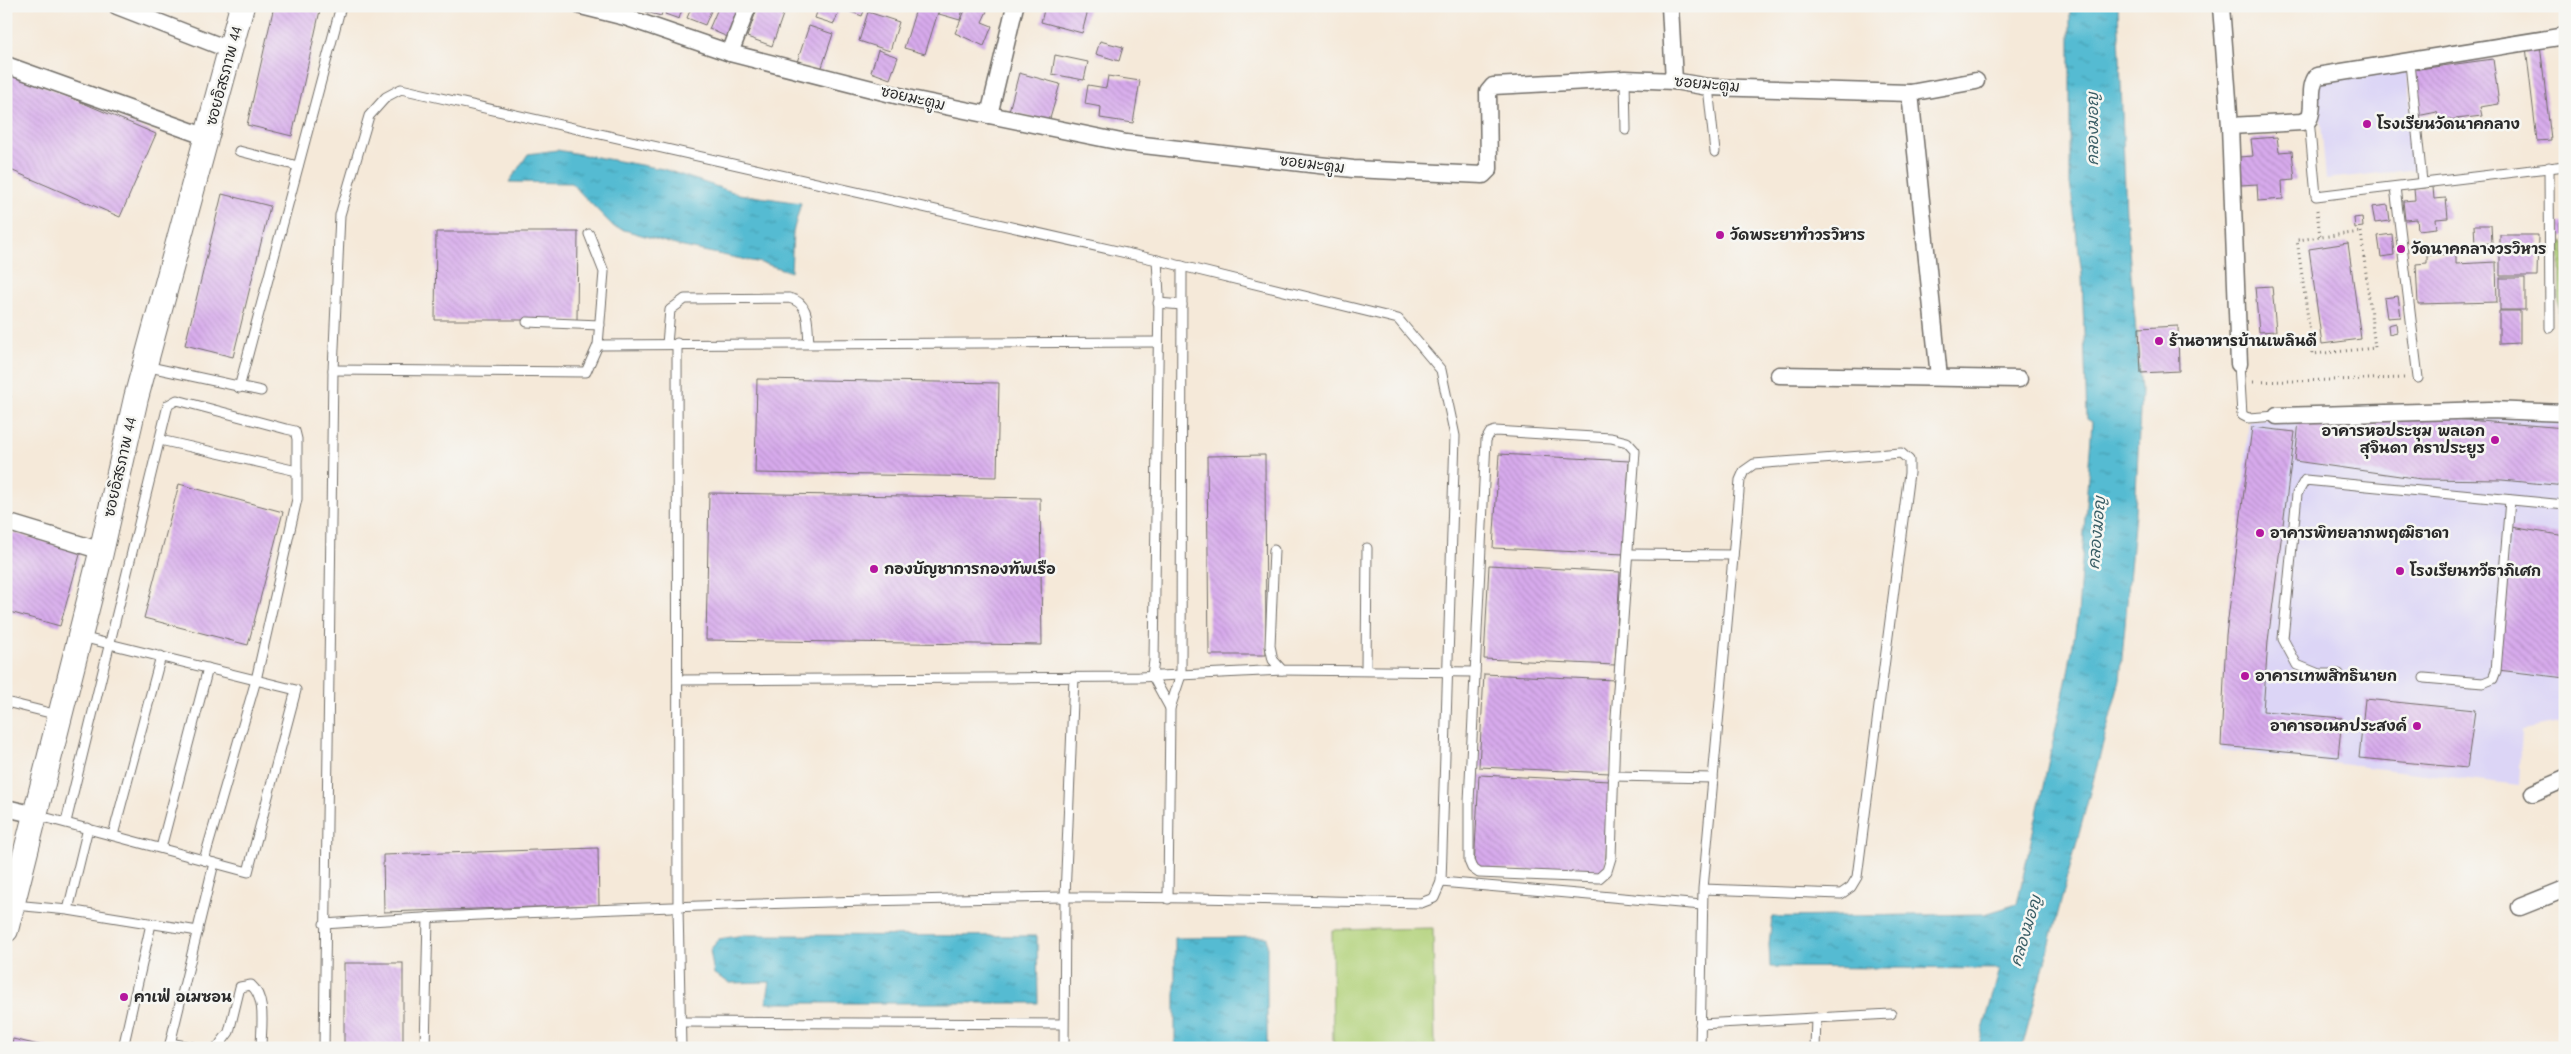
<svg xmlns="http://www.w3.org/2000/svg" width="2571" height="1054" viewBox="0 0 2571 1054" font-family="'Comic Neue','Playpen Sans Thai',sans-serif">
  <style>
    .built { fill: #dcd5f6 }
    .green { fill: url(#green-dots); stroke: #6e7e52 }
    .pitch { fill: #b2d27a; stroke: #6e7e52 }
    .water { fill: url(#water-ripples); stroke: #40737e }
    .building { fill: url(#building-back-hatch) }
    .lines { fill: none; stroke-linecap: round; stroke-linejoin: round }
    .lane-casing { stroke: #726e68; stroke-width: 11 }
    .street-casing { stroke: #726e68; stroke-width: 19 }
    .secondary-casing { stroke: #726e68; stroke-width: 26 }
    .path { stroke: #726e68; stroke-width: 3; stroke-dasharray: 1 4; stroke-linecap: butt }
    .lane { stroke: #fff; stroke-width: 9 }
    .street { stroke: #fff; stroke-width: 16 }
    .secondary { stroke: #fff; stroke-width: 24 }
    .poi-dot { fill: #b5179e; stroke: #f6f6f2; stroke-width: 2 }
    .labels { text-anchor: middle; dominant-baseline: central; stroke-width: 5; stroke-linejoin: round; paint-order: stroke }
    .street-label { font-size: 15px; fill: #2b2b2b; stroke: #f6f6f2 }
    .poi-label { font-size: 15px; font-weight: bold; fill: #2b2b2b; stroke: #f6f6f2; text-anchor: start }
    .water-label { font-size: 16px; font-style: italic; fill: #395d65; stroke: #f6f6f2 }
  </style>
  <defs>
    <pattern id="green-dots" width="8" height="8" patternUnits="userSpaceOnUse" patternTransform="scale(1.25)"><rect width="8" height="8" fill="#b2d27a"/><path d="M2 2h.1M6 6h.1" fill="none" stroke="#99b46a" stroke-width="1.8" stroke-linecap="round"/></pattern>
    <pattern id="water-ripples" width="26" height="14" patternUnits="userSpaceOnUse" patternTransform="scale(1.25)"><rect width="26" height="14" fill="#54bbd2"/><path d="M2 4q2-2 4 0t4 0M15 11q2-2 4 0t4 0" fill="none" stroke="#4698ab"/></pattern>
    <pattern id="building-back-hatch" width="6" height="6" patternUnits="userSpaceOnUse" patternTransform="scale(1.25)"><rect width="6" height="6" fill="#d7aaec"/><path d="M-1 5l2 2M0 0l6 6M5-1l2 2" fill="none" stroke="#b992cb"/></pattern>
  </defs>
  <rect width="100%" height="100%" fill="#f6f6f2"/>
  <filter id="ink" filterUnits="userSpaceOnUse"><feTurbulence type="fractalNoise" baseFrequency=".02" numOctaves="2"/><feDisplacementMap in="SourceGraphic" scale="10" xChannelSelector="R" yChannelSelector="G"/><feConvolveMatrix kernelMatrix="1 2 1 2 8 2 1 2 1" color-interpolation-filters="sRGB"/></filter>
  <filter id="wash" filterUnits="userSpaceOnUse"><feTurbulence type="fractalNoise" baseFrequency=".0096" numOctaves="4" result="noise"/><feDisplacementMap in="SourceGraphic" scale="20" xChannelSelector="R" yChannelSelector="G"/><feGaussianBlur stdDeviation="1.12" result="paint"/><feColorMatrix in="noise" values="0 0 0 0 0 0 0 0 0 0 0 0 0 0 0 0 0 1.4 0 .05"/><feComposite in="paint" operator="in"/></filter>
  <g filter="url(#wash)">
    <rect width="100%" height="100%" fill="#f5e9d9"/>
    <g class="built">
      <path d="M 2404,70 L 2407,73 L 2417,169 L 2326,179 L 2317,79 Z"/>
      <path d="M 2455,411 L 2565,418 L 2565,722 L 2522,730 L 2519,785 L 2221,750 L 2249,420 Z"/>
    </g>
    <path class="green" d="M 2561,242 L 2565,242 L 2565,329 L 2558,329 Z"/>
    <path class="pitch" d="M 1433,928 L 1435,1048 L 1333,1048 L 1332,930 Z"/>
    <g class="water">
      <path d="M 2070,6 L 2118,6 L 2126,215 L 2141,390 L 2135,513 L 2120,680 L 2022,1048 L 1978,1048 L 2000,969 L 1770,967 L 1769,944 L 1772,917 L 1985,914 L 2017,904 L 2068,673 L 2078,614 L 2092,422 L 2087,419 L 2082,275 L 2070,183 Z"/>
      <path d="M 557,150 L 663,169 L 739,194 L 801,203 L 793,232 L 791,272 L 766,264 L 679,246 L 614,227 L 571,183 L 509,182 L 528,154 Z"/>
      <path d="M 744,935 L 1037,936 L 1038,1003 L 766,1003 L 770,982 L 730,983 L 714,974 L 710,950 L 719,939 Z"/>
      <path d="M 1267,937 L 1267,1048 L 1175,1048 L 1175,938 Z"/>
    </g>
    <g id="blocks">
      <g class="building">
        <path d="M 274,6 L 321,6 L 292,136 L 247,125 Z"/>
        <path d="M 648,6 L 664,6 L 661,16 L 646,12 Z"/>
        <path d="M 668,6 L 683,6 L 679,19 L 665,14 Z"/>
        <path d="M 692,6 L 713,6 L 705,25 L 687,18 Z"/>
        <path d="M 719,6 L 736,6 L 742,9 L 730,38 L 709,29 Z"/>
        <path d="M 758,6 L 786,6 L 772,46 L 747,37 Z"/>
        <path d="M 819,6 L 841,6 L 834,24 L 815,18 Z"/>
        <path d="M 847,6 L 866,6 L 862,16 L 846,10 Z"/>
        <path d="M 917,6 L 940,6 L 925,54 L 904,48 Z"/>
        <path d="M 941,6 L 964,6 L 960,20 L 939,14 Z"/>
        <path d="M 967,6 L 976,6 L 987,11 L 982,22 L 992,26 L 984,46 L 955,33 Z"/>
        <path d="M 1045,6 L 1089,6 L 1082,33 L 1041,22 Z"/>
        <path d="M 868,12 L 899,22 L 890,51 L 859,41 Z"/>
        <path d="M 809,26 L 833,34 L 821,70 L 797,62 Z"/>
        <path d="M 1100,41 L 1123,47 L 1119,61 L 1096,54 Z"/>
        <path d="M 2540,44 L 2551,140 L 2537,141 L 2526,47 Z"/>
        <path d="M 878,50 L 898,57 L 890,79 L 871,72 Z"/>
        <path d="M 1055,55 L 1088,62 L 1084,80 L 1052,74 Z"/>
        <path d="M 2493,59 L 2499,104 L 2480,107 L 2482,116 L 2439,121 L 2437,112 L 2417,116 L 2412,70 Z"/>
        <path d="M 6,70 L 156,134 L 120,217 L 6,168 Z"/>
        <path d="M 1019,73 L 1060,84 L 1049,122 L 1009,111 Z"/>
        <path d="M 1108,76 L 1140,81 L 1133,123 L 1100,118 L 1101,107 L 1085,104 L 1088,85 L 1106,88 Z"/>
        <path d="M 2277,137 L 2279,152 L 2292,151 L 2295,180 L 2282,181 L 2283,199 L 2258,201 L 2257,184 L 2241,185 L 2239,157 L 2253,156 L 2251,139 Z"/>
        <path d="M 2433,187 L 2434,199 L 2446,198 L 2448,218 L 2436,219 L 2437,228 L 2418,230 L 2417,219 L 2405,220 L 2403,201 L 2415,200 L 2414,189 Z"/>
        <path d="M 222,194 L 270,206 L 233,357 L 185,345 Z"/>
        <path d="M 2388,205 L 2390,221 L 2375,223 L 2372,207 Z"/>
        <path d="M 2362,217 L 2363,227 L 2355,228 L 2354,218 Z"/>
        <rect x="2559" y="223" width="6" height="14"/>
        <path d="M 2474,225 L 2491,225 L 2492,243 L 2475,244 Z"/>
        <path d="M 436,232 L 578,232 L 577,320 L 435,320 Z"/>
        <path d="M 2392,234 L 2394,255 L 2381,257 L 2378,236 Z"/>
        <path d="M 2500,235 L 2538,235 L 2537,276 L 2500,276 Z"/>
        <path d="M 2348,243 L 2361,339 L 2322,344 L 2309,249 Z"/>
        <path d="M 2456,254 L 2456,264 L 2496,262 L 2497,302 L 2418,304 L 2416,264 L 2427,263 L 2427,255 Z"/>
        <rect x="2500" y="278" width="25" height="32"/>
        <path d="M 2272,286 L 2276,331 L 2259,332 L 2255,287 Z"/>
        <path d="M 2398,296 L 2401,317 L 2387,318 L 2384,298 Z"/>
        <path d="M 2499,311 L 2520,311 L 2520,343 L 2499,344 Z"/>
        <path d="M 2396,323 L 2397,332 L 2389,334 L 2388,325 Z"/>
        <path d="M 2178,326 L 2179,371 L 2141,373 L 2139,328 Z"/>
        <path d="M 757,379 L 999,383 L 997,477 L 755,473 Z"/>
        <path d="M 6,395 L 11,396 L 7,412 L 6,412 Z"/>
        <path d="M 2430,417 L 2565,428 L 2565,486 L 2502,480 L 2421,479 L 2295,461 L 2299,420 Z"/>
        <path d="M 2252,427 L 2295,432 L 2268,641 L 2263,711 L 2342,718 L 2338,757 L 2221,746 L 2226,635 Z"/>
        <path d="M 1499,454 L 1629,461 L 1624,554 L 1493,548 Z"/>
        <path d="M 1265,455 L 1266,655 L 1209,655 L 1207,456 Z"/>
        <path d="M 179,484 L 283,512 L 248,645 L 144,618 Z"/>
        <path d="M 709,493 L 1040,498 L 1042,645 L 706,640 Z"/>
        <path d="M 2511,527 L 2565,536 L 2565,678 L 2498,670 Z"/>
        <path d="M 6,531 L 81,551 L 60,626 L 6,611 Z"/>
        <path d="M 1489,565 L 1620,572 L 1615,665 L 1484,659 Z"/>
        <path d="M 1484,674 L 1615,680 L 1610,773 L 1479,767 Z"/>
        <path d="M 2365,699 L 2475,710 L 2467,768 L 2359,758 Z"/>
        <path d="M 1479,775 L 1610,781 L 1605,874 L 1474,868 Z"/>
        <path d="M 598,848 L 599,905 L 384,912 L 383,855 Z"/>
        <rect x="344" y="963" width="59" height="85"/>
        <path d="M 13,1039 L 47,1047 L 47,1048 L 11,1048 Z"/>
      </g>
    </g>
  </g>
  <g filter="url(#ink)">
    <use href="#blocks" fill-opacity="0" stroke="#726e68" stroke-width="1"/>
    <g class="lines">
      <defs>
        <g id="lane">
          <path d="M 2410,63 L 2422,182"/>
          <path d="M 1625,79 L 1626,130"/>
          <path d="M 1708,87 L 1715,152"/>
          <path d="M 2309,119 L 2316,196 L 2565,166"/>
          <path d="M 239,151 L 298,166"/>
          <path d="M 2549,167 L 2550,328"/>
          <path d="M 2395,187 L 2418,378"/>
          <path d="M 589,234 L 604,272 L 598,345 L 1158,342"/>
          <path d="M 1157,260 L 1159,295 L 1154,661 L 1152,675 L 1170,708"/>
          <path d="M 1158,303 L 1182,305"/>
          <path d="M 527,322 L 600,325"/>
          <path d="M 677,343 L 678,908 L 681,1048"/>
          <path d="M 667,344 L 670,310 L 685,299 L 789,298 C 811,303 807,325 809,343"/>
          <path d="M 2239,364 L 2242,415 L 2248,418 L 2277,416"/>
          <path d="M 145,366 L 261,391"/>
          <path d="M 333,370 L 586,372 L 598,345"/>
          <path d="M 239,388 L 341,6"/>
          <path d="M 1495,431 L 1611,438 L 1627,442 L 1635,451 L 1615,732 L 1611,858 L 1607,871 L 1599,878 L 1479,873 L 1472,868 L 1469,861 L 1469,802 L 1486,440 L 1490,433 Z"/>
          <path d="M 160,440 L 297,471"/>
          <path d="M 1274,550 L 1270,646 L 1273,660 L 1282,670 L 1475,672"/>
          <path d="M 1628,554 L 1733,555"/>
          <path d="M 1366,670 L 1367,548"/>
          <path d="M 2339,674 L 2319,674 L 2297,665 L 2283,639 L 2297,494 L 2305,480 L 2565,505"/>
          <path d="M 2424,678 L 2483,683 L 2493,679 L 2496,671 L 2510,500"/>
          <path d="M 678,680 L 1139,677 L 1282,670"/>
          <path d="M 6,702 L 58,715"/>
          <path d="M 1613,776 L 1713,778"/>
          <path d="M 36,815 L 248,872 L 296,690 L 81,637"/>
          <path d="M 66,822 L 168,405 L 177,400 L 286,429 L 295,431 L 297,439 L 297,499 L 256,680 L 204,860"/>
          <path d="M 113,835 L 161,656"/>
          <path d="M 161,848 L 208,668"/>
          <path d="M 1441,882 L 1702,905"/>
          <path d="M 1168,899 L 1170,708 L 1181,675 L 1182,266"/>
          <path d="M 14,905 L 68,910 L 198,931"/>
          <path d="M 68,910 L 88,828"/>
          <path d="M 682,1022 L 1063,1024"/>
          <path d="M 1700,1024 L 1891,1014"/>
          <path d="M 170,1043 L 196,1048"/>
          <path d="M 123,1048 L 151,924"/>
          <path d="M 169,1048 L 214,863"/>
          <path d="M 217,1048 L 229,1032 L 240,987 L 251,985 C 267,999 261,1028 261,1048"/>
          <path d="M 324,1048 L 333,370 L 340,215 L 369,116 L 386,97 L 401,89 L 1157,260 L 1398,319 L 1441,370 L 1455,436 L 1441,882 L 1434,898 L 1421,903 C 1302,901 1182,896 1063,897 C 817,901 570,908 324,924"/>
          <path d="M 425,1048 L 428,917"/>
          <path d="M 1064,1048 L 1065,897 L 1074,677"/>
          <path d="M 1700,1048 L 1703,889 L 1740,480 L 1744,471 L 1754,464 L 1901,453 L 1909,460 L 1909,473 L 1857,877 L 1851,887 L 1841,894 L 1703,889"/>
          <path d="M 1815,1048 L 1816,1018"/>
        </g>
        <g id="street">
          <path d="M 117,6 L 230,50"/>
          <path d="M 581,6 L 625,17 L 730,53 L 911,99 L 1126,143 L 1353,169 L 1483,175 L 1489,169 L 1488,92 L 1493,86 L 1625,79 L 1674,81 L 1708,87 L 1910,93 L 1976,81"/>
          <path d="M 1670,6 L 1674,81"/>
          <path d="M 2221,6 L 2230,126 L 2302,122 L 2309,119 C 2316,105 2307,89 2317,76 L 2565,36"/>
          <path d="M 730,53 L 748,6"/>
          <path d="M 6,65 L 207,137"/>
          <path d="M 1910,93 L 1939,377"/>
          <path d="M 989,115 L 1015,6"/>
          <path d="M 2230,126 L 2239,364"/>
          <path d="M 1779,375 L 2019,379"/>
          <path d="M 2277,416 L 2490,410 L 2565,413"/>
          <path d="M 6,522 L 102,551"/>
          <path d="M 2533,793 L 2565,779"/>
          <path d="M 6,808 L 36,815"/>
          <path d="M 2520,907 L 2565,889"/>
        </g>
        <path id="secondary" d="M 6,930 L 100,557 L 136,398 L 242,6"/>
      </defs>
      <use href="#lane" class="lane-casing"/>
      <use href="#street" class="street-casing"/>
      <use href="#secondary" class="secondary-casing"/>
      <g class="path">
        <path d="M 2317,210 L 2320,237"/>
        <path d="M 2361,232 L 2375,348 L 2313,354 L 2297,240 Z"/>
        <path d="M 2253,382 L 2405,378"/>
      </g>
      <use href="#lane" class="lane"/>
      <use href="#street" class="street"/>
      <use href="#secondary" class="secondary"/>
    </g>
  </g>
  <g class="poi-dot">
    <circle cx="2367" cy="124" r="5"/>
    <circle cx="1720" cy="235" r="5"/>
    <circle cx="2401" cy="249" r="5"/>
    <circle cx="2159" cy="341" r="5"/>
    <circle cx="2495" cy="440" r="5"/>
    <circle cx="2260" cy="533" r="5"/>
    <circle cx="874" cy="569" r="5"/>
    <circle cx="2400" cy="571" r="5"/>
    <circle cx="2245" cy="676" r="5"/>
    <circle cx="2417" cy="726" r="5"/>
    <circle cx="124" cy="997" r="5"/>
  </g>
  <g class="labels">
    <g class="street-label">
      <text transform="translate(224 76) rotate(-75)">ซอยอิสรภาพ 44</text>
      <text transform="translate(1707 84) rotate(5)">ซอยมะตูม</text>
      <text transform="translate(913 98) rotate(13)">ซอยมะตูม</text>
      <text transform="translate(1312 164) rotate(7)">ซอยมะตูม</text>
      <text transform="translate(120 467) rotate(-77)">ซอยอิสรภาพ 44</text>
    </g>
    <g class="poi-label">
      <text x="2377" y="124">โรงเรียนวัดนาคกลาง</text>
      <text x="1730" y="235">วัดพระยาทําวรวิหาร</text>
      <text x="2411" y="249">วัดนาคกลางวรวิหาร</text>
      <text x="2169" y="341">ร้านอาหารบ้านเพลินดี</text>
      <text x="2485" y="431" text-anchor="end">อาคารหอประชุม พลเอก<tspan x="2485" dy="17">สุจินดา คราประยูร</tspan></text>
      <text x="2270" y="533">อาคารพิทยลาภพฤฒิธาดา</text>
      <text x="884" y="569">กองบัญชาการกองทัพเรือ</text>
      <text x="2410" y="571">โรงเรียนทวีธาภิเศก</text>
      <text x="2255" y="676">อาคารเทพสิทธินายก</text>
      <text x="2407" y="726" text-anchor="end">อาคารอเนกประสงค์</text>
      <text x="134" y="997">คาเฟ่ อเมซอน</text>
    </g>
    <g class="water-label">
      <text transform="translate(2093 129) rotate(-90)">คลองมอญ</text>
      <text transform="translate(2097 533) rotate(-85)">คลองมอญ</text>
      <text transform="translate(2026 931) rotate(-73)">คลองมอญ</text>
    </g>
  </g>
  <rect width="2571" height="1054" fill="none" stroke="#f6f6f2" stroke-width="25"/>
</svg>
